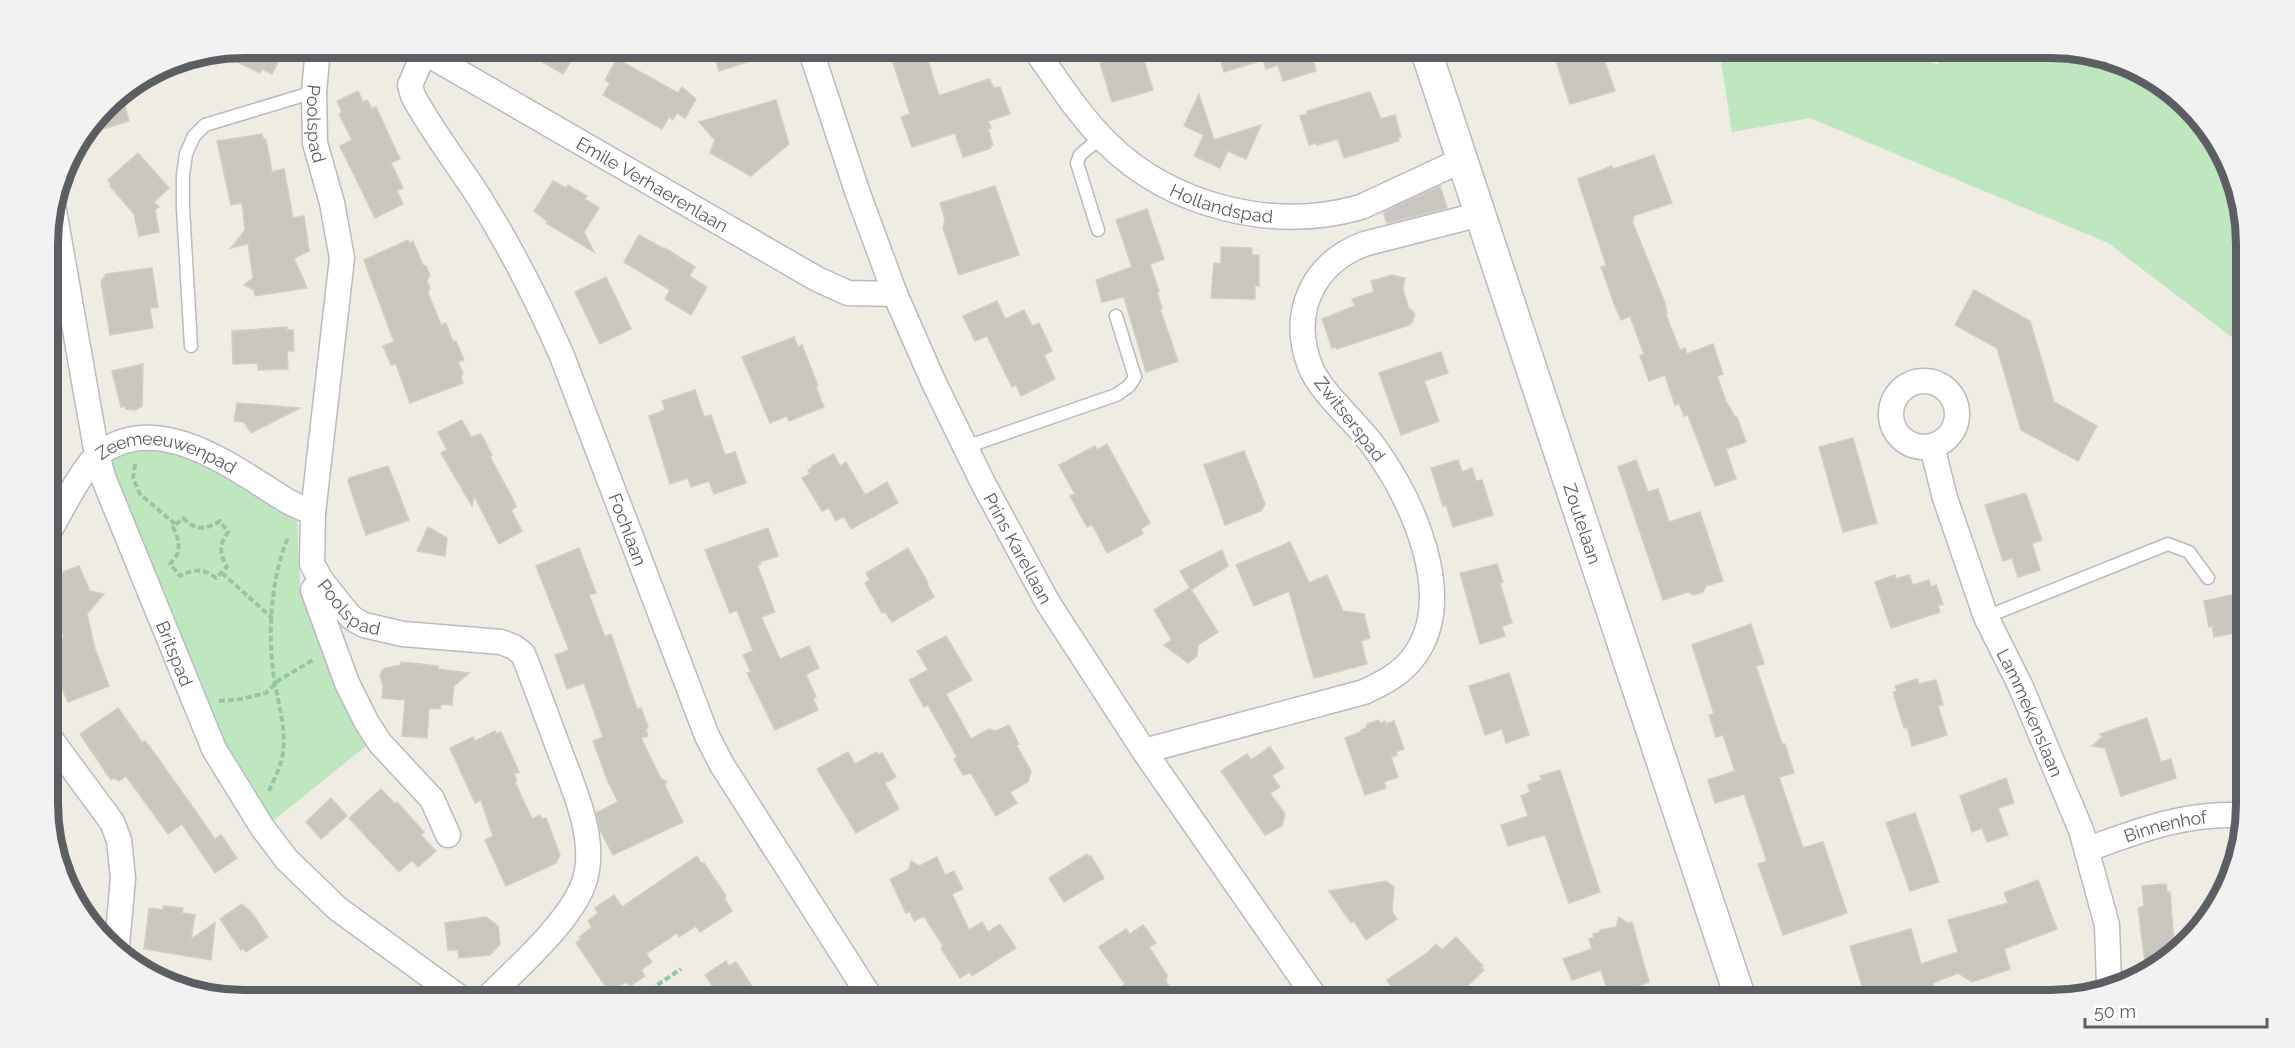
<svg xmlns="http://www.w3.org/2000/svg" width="2295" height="1048" viewBox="0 0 2295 1048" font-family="Raleway,sans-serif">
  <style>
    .green { fill: #bee7bf }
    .sand { fill: #fcf2d0 }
    .building { fill: #c9c6c0; stroke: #d3cec1; stroke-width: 1.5 }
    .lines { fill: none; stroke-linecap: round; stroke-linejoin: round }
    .service-casing { stroke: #b8bbc0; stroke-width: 15 }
    .minor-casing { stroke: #b8bbc0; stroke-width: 27 }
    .tertiary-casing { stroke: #b8bbc0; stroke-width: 33 }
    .path { stroke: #95c6a4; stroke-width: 4; stroke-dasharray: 6 3; stroke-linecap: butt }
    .service { stroke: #fff; stroke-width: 12 }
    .minor { stroke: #fff; stroke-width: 24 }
    .tertiary { stroke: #fff; stroke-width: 30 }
    .labels { text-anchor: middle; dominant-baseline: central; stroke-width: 5; stroke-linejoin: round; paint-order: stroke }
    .street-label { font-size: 18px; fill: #5b5f64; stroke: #fff }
    .rim { fill: none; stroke: #5b5f64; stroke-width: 8 }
  </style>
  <rect width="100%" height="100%" fill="#eeece3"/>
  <g class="green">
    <path d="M 1719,48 L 2050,48 L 2126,63 L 2207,125 L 2245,219 L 2246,348 L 2108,243 L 1810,118 L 1732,132 Z"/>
    <path d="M 160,449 L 204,463 L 297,520 L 300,585 L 337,679 L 367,745 L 268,825 L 229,759 L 128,524 L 111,461 L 127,450 Z"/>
  </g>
  <path class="sand" d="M 1919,48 L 1941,48 L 1942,60 L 1937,64 L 1930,62 Z"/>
  <g class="building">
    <path d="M 245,48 L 285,48 L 272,74 L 262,69 L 260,73 L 219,53 Z"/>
    <path d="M 519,48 L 579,48 L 563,74 Z"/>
    <path d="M 712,48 L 778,48 L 779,52 L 719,71 Z"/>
    <path d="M 888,48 L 924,48 L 939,96 L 989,79 L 994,88 L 1000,87 L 1010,114 L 988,121 L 991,128 L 988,129 L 993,145 L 990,146 L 991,148 L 963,157 L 955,133 L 912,147 L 901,117 L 910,114 Z"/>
    <path d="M 1217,48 L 1317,48 L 1318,52 L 1311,54 L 1316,71 L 1283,81 L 1278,65 L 1266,69 L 1263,60 L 1224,72 Z"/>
    <path d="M 1552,48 L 1600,48 L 1615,91 L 1570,104 Z"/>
    <path d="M 1141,51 L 1153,90 L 1112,102 L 1100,63 Z"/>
    <path d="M 617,59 L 678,93 L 682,87 L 696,99 L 685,118 L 677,113 L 673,120 L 669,117 L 662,129 L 603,95 L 610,83 L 605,80 Z"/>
    <path d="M 358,91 L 363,102 L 367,100 L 372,109 L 376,107 L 400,159 L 391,163 L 403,188 L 397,191 L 403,204 L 375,218 L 340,146 L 352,140 L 339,114 L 342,112 L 337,101 Z"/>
    <path d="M 1370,92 L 1381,119 L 1395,115 L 1401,137 L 1398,138 L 1399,141 L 1344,158 L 1338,139 L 1317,145 L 1316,143 L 1309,145 L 1300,116 L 1307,114 L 1307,111 Z"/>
    <path d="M 121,93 L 129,121 L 87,134 L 115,97 Z"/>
    <path d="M 1199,94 L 1214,140 L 1261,125 L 1246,159 L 1228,151 L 1220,168 L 1194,156 L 1204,135 L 1184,126 Z"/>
    <path d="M 776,100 L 789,144 L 751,176 L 710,153 L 715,140 L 699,122 Z"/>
    <path d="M 262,134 L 263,139 L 266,139 L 272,172 L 284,169 L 293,218 L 304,216 L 309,251 L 294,258 L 307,288 L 255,296 L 254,290 L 244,285 L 253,278 L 248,244 L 231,248 L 245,230 L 242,203 L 231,205 L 217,141 Z"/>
    <path d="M 138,153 L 169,188 L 154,202 L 159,207 L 155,210 L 159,232 L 139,236 L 134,214 L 110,186 L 111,185 L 108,180 Z"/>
    <path d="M 1654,155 L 1672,203 L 1633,216 L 1634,220 L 1632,221 L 1665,303 L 1667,313 L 1665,313 L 1680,350 L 1685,348 L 1687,354 L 1713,344 L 1723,374 L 1717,376 L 1726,401 L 1735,417 L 1737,417 L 1746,442 L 1726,449 L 1736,479 L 1715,486 L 1688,415 L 1684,416 L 1679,403 L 1675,405 L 1665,375 L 1649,381 L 1640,356 L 1644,354 L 1630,316 L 1621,320 L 1615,306 L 1601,267 L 1606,265 L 1578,179 L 1612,166 L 1613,169 Z"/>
    <path d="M 553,181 L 566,188 L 568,185 L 587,196 L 585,199 L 599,208 L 584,232 L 594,252 L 546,223 L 547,221 L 534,211 Z"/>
    <path d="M 995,186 L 1019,255 L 959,275 L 943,228 L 945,219 L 940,203 Z"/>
    <path d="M 1440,186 L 1447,208 L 1387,223 L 1383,212 Z"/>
    <path d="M 1147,209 L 1164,259 L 1150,264 L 1159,291 L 1157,292 L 1162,308 L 1160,309 L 1178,361 L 1146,372 L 1124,297 L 1102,302 L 1096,280 L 1132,267 L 1116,220 Z"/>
    <path d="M 639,235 L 664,249 L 665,248 L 695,267 L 689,276 L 707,287 L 691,315 L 665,299 L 670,290 L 624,262 Z"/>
    <path d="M 408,240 L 409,243 L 413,241 L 423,265 L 426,266 L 430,275 L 427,281 L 430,288 L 428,293 L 441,325 L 446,323 L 453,342 L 456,341 L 464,360 L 458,362 L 463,373 L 461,377 L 463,383 L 410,403 L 396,364 L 391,365 L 383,346 L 394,342 L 364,260 Z"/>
    <path d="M 1221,247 L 1252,248 L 1252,255 L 1259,255 L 1259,286 L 1255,285 L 1255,299 L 1211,298 L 1214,263 L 1221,264 Z"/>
    <path d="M 152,268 L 158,307 L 150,308 L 153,328 L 110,335 L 101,282 L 106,274 Z"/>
    <path d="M 1392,275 L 1405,278 L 1403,289 L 1408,307 L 1415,314 L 1412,322 L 1409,325 L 1337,349 L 1336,347 L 1332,348 L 1322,319 L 1355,306 L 1352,299 L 1374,292 L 1371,281 Z"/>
    <path d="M 606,277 L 631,329 L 600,344 L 575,292 Z"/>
    <path d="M 1974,290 L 2030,321 L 2054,402 L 2097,426 L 2078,461 L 2021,430 L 1997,348 L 1955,325 Z"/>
    <path d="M 997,301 L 1005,319 L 1024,310 L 1032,326 L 1039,323 L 1052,351 L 1044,355 L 1055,379 L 1021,396 L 1016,385 L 1012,387 L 987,336 L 975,341 L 963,316 Z"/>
    <path d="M 287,327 L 287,330 L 293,330 L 294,351 L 287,351 L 288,369 L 258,370 L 258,363 L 233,364 L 232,331 Z"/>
    <path d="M 794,337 L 798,347 L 802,345 L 818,386 L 816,387 L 824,407 L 789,421 L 787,416 L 770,423 L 742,357 Z"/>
    <path d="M 1441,352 L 1448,373 L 1424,381 L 1439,421 L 1401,435 L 1379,373 Z"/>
    <path d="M 143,364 L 142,406 L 135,410 L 126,409 L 125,406 L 121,407 L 112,371 Z"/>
    <path d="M 695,390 L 704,417 L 711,415 L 725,455 L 735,452 L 746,483 L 714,494 L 709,481 L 691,487 L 688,478 L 670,484 L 649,416 L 665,410 L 662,401 Z"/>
    <path d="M 237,403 L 300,408 L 251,433 L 244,422 L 234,421 Z"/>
    <path d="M 462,420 L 471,437 L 481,434 L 492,455 L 490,457 L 514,501 L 516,507 L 511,510 L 522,531 L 499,544 L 474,496 L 472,506 L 441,453 L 447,450 L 438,432 Z"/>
    <path d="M 1853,438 L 1877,523 L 1843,532 L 1819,447 Z"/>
    <path d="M 1107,444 L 1150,523 L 1141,529 L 1143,534 L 1107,553 L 1092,524 L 1087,527 L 1070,496 L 1075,494 L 1059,465 L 1095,446 L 1097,450 Z"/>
    <path d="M 1244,451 L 1265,504 L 1261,511 L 1225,525 L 1204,465 Z"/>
    <path d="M 834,454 L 840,466 L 846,462 L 865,495 L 887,482 L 898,503 L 851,529 L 844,516 L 836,521 L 829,508 L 822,511 L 802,478 L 810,474 L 808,470 L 813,467 L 812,466 Z"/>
    <path d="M 1458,460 L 1462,472 L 1472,468 L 1476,481 L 1482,480 L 1493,515 L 1453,527 L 1446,505 L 1443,506 L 1431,468 Z"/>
    <path d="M 1636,460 L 1648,492 L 1658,489 L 1669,522 L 1700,512 L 1723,581 L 1706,586 L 1703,592 L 1693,595 L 1688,592 L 1663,600 L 1618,467 Z"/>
    <path d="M 388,466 L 409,520 L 366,535 L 348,481 L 349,478 Z"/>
    <path d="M 2022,494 L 2026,494 L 2042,540 L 2032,543 L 2040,570 L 2018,577 L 2012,558 L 2003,561 L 1985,505 Z"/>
    <path d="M 428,527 L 447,538 L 445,556 L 417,551 Z"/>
    <path d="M 768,528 L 778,556 L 760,562 L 761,564 L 757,565 L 775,612 L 761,617 L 780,659 L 809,646 L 819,668 L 806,674 L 816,697 L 813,698 L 818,710 L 775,730 L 747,673 L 751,672 L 743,655 L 753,651 L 737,610 L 730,613 L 705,550 Z"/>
    <path d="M 1290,542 L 1309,583 L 1327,575 L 1343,611 L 1364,614 L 1370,638 L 1361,641 L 1367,664 L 1314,678 L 1289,591 L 1254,606 L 1236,565 Z"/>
    <path d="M 579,548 L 596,593 L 589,595 L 605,637 L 611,634 L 637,709 L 641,708 L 648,727 L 646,730 L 648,736 L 641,738 L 661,779 L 666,781 L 665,786 L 683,822 L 613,855 L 600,830 L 596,813 L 618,802 L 608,782 L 593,741 L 603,737 L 584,683 L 567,689 L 555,655 L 569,650 L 536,566 Z"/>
    <path d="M 908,548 L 928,583 L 927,584 L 934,597 L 892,622 L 885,612 L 882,613 L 865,583 L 870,580 L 866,573 Z"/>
    <path d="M 1222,550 L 1228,566 L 1191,590 L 1180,571 Z"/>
    <path d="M 1497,564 L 1503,582 L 1500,583 L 1512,623 L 1502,626 L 1505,636 L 1480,644 L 1460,573 Z"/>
    <path d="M 79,566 L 90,591 L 104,594 L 87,614 L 95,649 L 109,686 L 68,702 L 49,659 L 49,643 L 64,637 L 50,597 L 55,575 Z"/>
    <path d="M 1895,575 L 1896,579 L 1909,575 L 1913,585 L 1929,580 L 1931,587 L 1936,585 L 1943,604 L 1938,606 L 1940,612 L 1891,628 L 1875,582 Z"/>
    <path d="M 1190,588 L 1218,632 L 1198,645 L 1197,656 L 1188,663 L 1164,645 L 1172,640 L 1154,610 Z"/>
    <path d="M 2246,592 L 2246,619 L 2232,622 L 2234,633 L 2214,637 L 2212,626 L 2209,627 L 2204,601 Z"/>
    <path d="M 1751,624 L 1764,664 L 1756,666 L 1782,744 L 1785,744 L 1794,773 L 1779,777 L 1803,848 L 1823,842 L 1847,913 L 1783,935 L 1758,864 L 1767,861 L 1744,794 L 1715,803 L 1708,780 L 1735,771 L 1723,735 L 1716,737 L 1709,715 L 1714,714 L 1692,645 Z"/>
    <path d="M 946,636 L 972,680 L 946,694 L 971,739 L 989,729 L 996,731 L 1009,725 L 1019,744 L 1016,745 L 1031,771 L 1028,782 L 1010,792 L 1017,803 L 996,816 L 971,773 L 963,775 L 954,759 L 957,757 L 928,705 L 924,707 L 909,680 L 928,670 L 917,651 Z"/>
    <path d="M 401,662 L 438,666 L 438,669 L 469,673 L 454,686 L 452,705 L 441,704 L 440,709 L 429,708 L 427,738 L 402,736 L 405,700 L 382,698 L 383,686 L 380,676 L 383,669 L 401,665 Z"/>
    <path d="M 1509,673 L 1529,735 L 1506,743 L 1502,729 L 1485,735 L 1469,686 Z"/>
    <path d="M 1917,679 L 1919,684 L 1936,680 L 1943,705 L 1938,706 L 1947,735 L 1912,746 L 1907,727 L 1904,728 L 1893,692 L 1897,691 L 1895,686 Z"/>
    <path d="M 118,708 L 142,742 L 145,741 L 158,758 L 215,839 L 221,835 L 237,858 L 215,873 L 182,824 L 168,834 L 126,776 L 119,781 L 114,778 L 111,780 L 80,734 Z"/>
    <path d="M 2147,718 L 2161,762 L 2171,759 L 2176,778 L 2121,796 L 2105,748 L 2092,746 L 2102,737 L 2100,734 Z"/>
    <path d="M 1378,720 L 1381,723 L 1385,721 L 1386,724 L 1394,721 L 1404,749 L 1396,752 L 1397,755 L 1391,757 L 1398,777 L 1384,782 L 1386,788 L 1365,795 L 1345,738 L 1361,732 L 1361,730 L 1366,728 L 1367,724 Z"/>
    <path d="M 495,731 L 496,734 L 501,732 L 519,772 L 514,774 L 517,781 L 515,782 L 532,819 L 540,815 L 542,819 L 546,818 L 560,855 L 556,863 L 506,886 L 485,840 L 493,836 L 481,800 L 475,803 L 450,748 L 473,737 L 475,741 Z"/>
    <path d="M 1270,747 L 1284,768 L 1272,776 L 1280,787 L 1270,793 L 1285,814 L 1282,826 L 1265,835 L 1221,771 L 1247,754 L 1251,760 Z"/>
    <path d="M 848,752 L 855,764 L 877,752 L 878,755 L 882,753 L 896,777 L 885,783 L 899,809 L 856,833 L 817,769 Z"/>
    <path d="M 1560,770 L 1600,892 L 1569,903 L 1545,835 L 1508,846 L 1501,825 L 1528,816 L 1521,796 L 1530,792 L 1528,785 L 1542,780 L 1540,776 Z"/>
    <path d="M 2006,778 L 2014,803 L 1998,808 L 2008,835 L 1987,842 L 1982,828 L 1972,832 L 1960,796 Z"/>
    <path d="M 381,789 L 395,804 L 397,802 L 424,832 L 421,835 L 436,851 L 418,867 L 412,860 L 399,872 L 349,818 Z"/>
    <path d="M 331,798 L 347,816 L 321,839 L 306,822 Z"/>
    <path d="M 1915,813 L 1939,882 L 1910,891 L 1886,823 Z"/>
    <path d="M 1087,854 L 1089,857 L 1091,856 L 1104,878 L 1064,902 L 1049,878 Z"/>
    <path d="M 697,856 L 701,863 L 704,863 L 726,896 L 724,898 L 732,911 L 700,932 L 696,926 L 679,937 L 677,933 L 646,954 L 652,962 L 641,970 L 645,976 L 630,986 L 627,982 L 609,991 L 576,943 L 581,939 L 579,937 L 592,927 L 588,921 L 598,913 L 595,908 L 614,895 L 622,907 Z"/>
    <path d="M 937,857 L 945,875 L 954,871 L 963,889 L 952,894 L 969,930 L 982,922 L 988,932 L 1000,924 L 1016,948 L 972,976 L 970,972 L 960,978 L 941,948 L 943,946 L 924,916 L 914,921 L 910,911 L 906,913 L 890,879 L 909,870 L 911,861 L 919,866 Z"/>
    <path d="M 2038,880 L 2057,929 L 2004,949 L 2010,969 L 1972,982 L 1958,973 L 1933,983 L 1938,1000 L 1866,1000 L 1850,946 L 1911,929 L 1921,964 L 1958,952 L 1948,920 L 2008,903 L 2004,893 Z"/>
    <path d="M 1386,881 L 1394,887 L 1392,912 L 1397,919 L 1366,940 L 1354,921 L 1351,923 L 1329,891 Z"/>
    <path d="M 2166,884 L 2167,892 L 2170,892 L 2174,942 L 2168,943 L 2169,958 L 2160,967 L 2149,970 L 2148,962 L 2145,962 L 2138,908 L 2144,906 L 2142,886 Z"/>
    <path d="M 242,904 L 252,913 L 268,937 L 246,952 L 243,948 L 241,950 L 220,919 Z"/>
    <path d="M 163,906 L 183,908 L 182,913 L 195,915 L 191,939 L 215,923 L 211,960 L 144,949 L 149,908 L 163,910 Z"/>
    <path d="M 486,917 L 498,926 L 500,944 L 490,955 L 459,958 L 458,950 L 448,950 L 445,923 Z"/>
    <path d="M 1619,917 L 1627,923 L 1632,922 L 1649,982 L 1609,996 L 1601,970 L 1572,980 L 1563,959 L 1592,949 L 1589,939 L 1594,937 L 1593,934 L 1600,932 L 1600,930 L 1616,927 Z"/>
    <path d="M 1143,925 L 1156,943 L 1149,947 L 1167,975 L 1166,982 L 1178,1000 L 1128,1000 L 1120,988 L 1125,984 L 1099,947 L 1126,929 L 1130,934 Z"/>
    <path d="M 1456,937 L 1483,966 L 1481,967 L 1484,970 L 1453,1000 L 1425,1000 L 1416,991 L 1400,1000 L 1387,980 L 1427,953 L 1436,944 L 1442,950 Z"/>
    <path d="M 726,961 L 729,966 L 736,962 L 761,1000 L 722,1000 L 705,975 Z"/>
  </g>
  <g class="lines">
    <defs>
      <g id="service">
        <path d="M 1098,230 L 1077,163 L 1080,155 L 1101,137"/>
        <path d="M 191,346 L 183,208 L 183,175 L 186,154 L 194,136 L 205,125 L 314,92"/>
        <path d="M 966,447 L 1116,395 L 1129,386 L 1135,377 L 1116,316"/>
        <path d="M 1986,617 L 2168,544 L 2189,552 L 2208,578"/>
      </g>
      <g id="minor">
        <path id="s1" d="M 318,48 L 314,92 L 315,143 L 332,203 L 342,258 L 313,513 L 312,564 L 321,580 L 343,608 L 353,619 L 364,625 L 403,634 L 501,642 L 514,647 L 523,654 C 535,684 546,714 557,744 C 572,785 600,842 583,885 C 569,923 514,971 485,1000"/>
        <path id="s2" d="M 417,48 L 817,279 L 848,293 L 895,294"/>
        <path id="s3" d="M 810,48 L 857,191 L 895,294 L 934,383 L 984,485 L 1048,603 L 1144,751 L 1317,1000"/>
        <path id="s4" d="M 1034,48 C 1057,80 1078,114 1106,142 C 1171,207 1274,232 1361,207 L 1462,160"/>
        <path id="s5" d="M 424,53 L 410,85 L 413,96 C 432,131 457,163 479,197 C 511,248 538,301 562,356 L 707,736 L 722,765 L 872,1000"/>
        <path id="s6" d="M 54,210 L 97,455 L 103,477 L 214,749 L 262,827 L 287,860 L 338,909 L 463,1000"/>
        <circle cx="1924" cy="414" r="33"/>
        <path id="s7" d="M 1932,446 L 1945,498 L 1986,617 L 2020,685 L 2081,830 L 2107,925 L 2109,984"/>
        <path id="s8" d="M 49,532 C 60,513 83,466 99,454 C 158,409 234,468 284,499 C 293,505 304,508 313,513"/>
        <path d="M 321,580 L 313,590 L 347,683 L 367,723 L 380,743 L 432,799 L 448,835"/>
        <path d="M 50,738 L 112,822 L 119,840 L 123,878 L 117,945"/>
        <path d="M 1144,751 L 1364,692 C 1383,683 1402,674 1415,655 C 1457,596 1412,500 1375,448 C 1357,422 1321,394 1310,366 C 1290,313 1312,264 1364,244 L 1481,214"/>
        <path id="s9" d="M 2088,849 C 2144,829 2183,813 2245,815"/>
      </g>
      <g id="tertiary">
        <path id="s10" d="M 1425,48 L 1741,1000"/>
      </g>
    </defs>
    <use href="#service" class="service-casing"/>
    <use href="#minor" class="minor-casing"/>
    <use href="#tertiary" class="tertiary-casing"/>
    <g class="path">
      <path d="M 135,464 L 133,478 L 140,494 L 175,524"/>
      <path d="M 183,518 C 196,531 205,530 220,521 L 228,532 C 219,545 219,553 227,567 L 216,578 C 204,568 193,569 180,576 L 170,564 C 182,553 180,541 173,527 Z"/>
      <path d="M 222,573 L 272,618"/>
      <path d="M 219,701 L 241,699 L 266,693 L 279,680 L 313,660"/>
      <path d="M 269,791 C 274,779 282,765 283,752 C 286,728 279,707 275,684 C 267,640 270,579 288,538"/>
      <path d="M 635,1000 L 681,969"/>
    </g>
    <use href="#service" class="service"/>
    <use href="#minor" class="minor"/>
    <use href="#tertiary" class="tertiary"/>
  </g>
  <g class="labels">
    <g class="street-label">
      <text stroke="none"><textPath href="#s1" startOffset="76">Poolspad</textPath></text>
      <text stroke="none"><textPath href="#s2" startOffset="272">Emile Verhaerenlaan</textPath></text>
      <text stroke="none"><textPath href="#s4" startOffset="252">Hollandspad</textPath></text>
      <text transform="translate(1350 419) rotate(52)">Zwitserspad</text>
      <text stroke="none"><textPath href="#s8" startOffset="165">Zeemeeuwenpad</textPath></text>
      <text stroke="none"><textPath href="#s10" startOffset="501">Zoutelaan</textPath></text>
      <text stroke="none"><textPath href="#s5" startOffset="532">Fochlaan</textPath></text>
      <text stroke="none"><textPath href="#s3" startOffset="543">Prins Karellaan</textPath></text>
      <text stroke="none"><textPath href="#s1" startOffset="580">Poolspad</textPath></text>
      <text stroke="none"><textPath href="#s6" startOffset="462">Britspad</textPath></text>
      <text stroke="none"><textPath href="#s7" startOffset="285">Lammekenslaan</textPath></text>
      <text stroke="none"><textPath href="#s9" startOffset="81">Binnenhof</textPath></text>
    </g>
  </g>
  <path d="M0 0H2295V1048H0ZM244 58H2050A186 186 0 0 1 2236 244V804A186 186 0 0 1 2050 990H244A186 186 0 0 1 58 804V244A186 186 0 0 1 244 58Z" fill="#f2f2f3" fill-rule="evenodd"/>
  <path class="rim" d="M244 58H2050A186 186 0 0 1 2236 244V804A186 186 0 0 1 2050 990H244A186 186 0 0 1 58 804V244A186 186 0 0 1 244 58Z"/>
  <path d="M2085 1018v9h182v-9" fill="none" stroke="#5b5f64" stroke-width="3"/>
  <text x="2094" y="1018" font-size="18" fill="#5b5f64" stroke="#ffffff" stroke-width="4.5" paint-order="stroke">50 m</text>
</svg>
